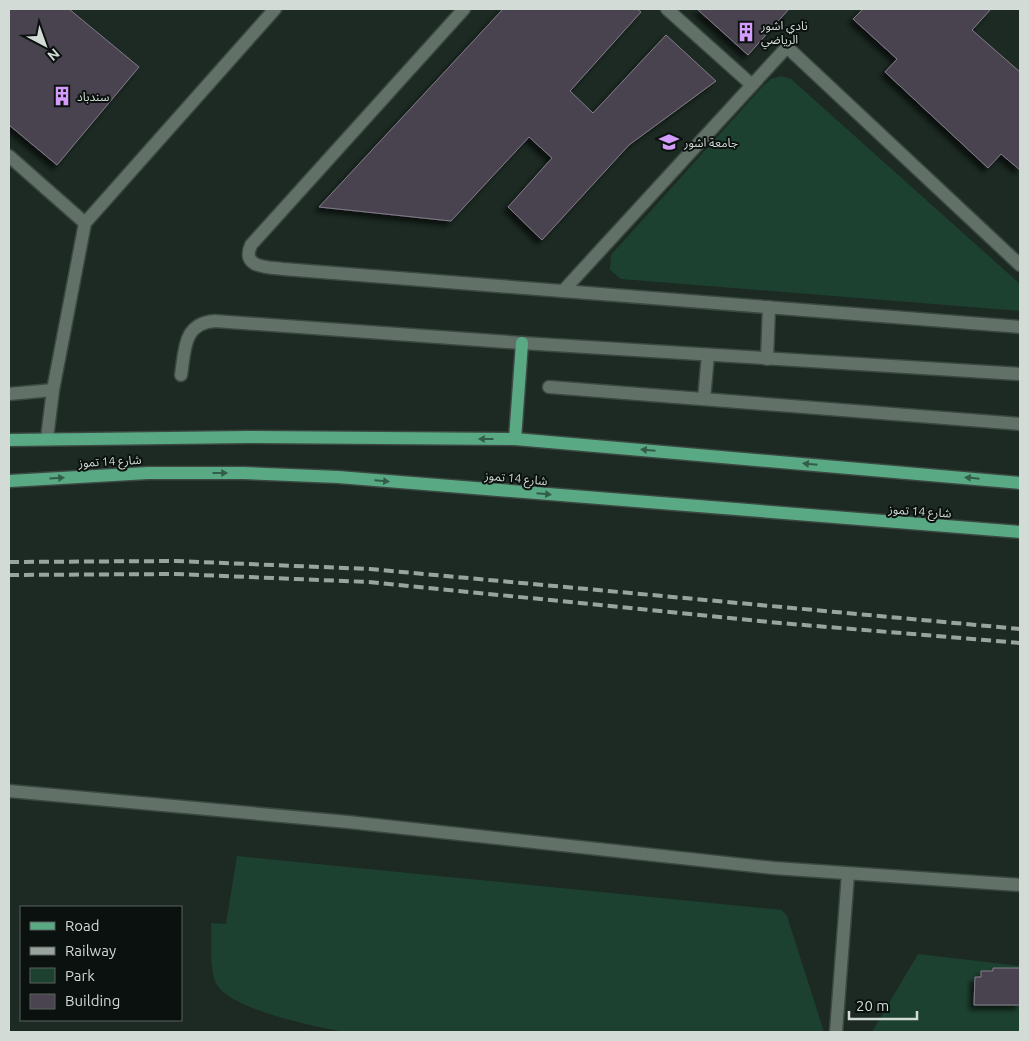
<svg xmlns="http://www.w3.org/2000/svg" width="1029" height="1041" viewBox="0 0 1029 1041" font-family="Ubuntu,'Noto Sans Arabic',sans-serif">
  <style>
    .green { fill: #1d4130 }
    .building { fill: #4a4350; stroke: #837b89; filter: url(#shadow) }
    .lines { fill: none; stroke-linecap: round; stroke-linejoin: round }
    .minor-casing { stroke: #3b4741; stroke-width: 15 }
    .major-casing { stroke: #3b4741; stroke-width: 15 }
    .minor { stroke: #617168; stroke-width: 12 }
    .major { stroke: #59a984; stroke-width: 12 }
    .rail { stroke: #99a49e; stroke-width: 4; stroke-dasharray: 10 5; stroke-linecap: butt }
    .oneway { fill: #325d49 }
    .labels { text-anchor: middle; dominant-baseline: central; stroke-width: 4; stroke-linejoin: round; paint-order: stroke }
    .poi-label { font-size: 12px; fill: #d2dbd6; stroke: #0b110e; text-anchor: start }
    .street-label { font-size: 12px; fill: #d2dbd6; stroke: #0b110e }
  </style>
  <defs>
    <filter id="shadow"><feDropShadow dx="-4.5" dy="4.5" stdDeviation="2.5" flood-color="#0009"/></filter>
  </defs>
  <rect width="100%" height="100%" fill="#1c2a23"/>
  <g class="green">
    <path d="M 781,76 L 791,79 L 1020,284 L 1020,311 L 621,279 L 610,270 L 611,255 L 763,86 L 771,79 Z"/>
    <path d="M 237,856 L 782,910 L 787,916 L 824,1032 L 345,1032 C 316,1027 225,1009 215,981 C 209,964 212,940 211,923 L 226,924 Z"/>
    <path d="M 918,954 L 1020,966 L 1020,1032 L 872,1032 Z"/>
  </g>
  <g class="building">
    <path d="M 9,9 L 69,9 L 139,67 L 57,165 L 9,125 Z"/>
    <path d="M 503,9 L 637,9 L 641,12 L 570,91 L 593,113 L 666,35 L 716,81 L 629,145 L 542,240 L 508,207 L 552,158 L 529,137 L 451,221 L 319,207 Z"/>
    <path d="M 697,9 L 789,9 L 748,55 Z"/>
    <path d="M 863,9 L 991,9 L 972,30 L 1020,72 L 1020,170 L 1001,154 L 988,168 L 885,72 L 897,59 L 853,19 Z"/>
    <path d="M 993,968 L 1020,968 L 1020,1005 L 974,1005 L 975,977 L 981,977 L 981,971 L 993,971 Z"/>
  </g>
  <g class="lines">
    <defs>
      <g id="minor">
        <path d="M 464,9 L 251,245 C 241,268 267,267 283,269 L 1020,327"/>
        <path d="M 667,9 L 752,85"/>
        <path d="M 9,156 L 85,223"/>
        <path d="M 563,291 L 787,47 L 1020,265"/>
        <path d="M 767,359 L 769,307"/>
        <path d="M 181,375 C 185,350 183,323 215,321 L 522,343 L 1020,374"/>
        <path d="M 549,387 L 1020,424"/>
        <path d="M 9,394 L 53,390"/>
        <path d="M 704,399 L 708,355"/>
        <path d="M 47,438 L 53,390 L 85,223 L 275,9"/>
        <path d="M 9,791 L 348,822 L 774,868 L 1020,885"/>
        <path d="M 836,1032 L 848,874"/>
      </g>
      <g id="major">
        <path d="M 515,439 L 522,343"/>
        <path d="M 9,440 L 248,437 L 515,439 L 1020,483"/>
        <path d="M 9,481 L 148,473 L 244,473 L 338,477 L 1020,532"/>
      </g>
    </defs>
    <use href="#minor" class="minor-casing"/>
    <use href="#major" class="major-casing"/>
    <use href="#minor" class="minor"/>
    <use href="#major" class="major"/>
    <g class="rail">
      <path d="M 9,562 L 175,561 L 370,569 L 1020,629"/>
      <path d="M 9,575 L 175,574 L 369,582 L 780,623 L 1020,643"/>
    </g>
  </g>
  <defs><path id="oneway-solid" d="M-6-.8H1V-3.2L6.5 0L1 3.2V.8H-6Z" transform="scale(1.25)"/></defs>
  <g class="oneway">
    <use href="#oneway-solid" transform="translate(486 439) rotate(-180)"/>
    <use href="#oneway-solid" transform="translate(648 450) rotate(-175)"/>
    <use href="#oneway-solid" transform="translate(810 464) rotate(-175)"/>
    <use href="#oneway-solid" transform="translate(220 473)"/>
    <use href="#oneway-solid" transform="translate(57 478) rotate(-4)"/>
    <use href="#oneway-solid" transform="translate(972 478) rotate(-174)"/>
    <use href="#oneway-solid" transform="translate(382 481) rotate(5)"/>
    <use href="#oneway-solid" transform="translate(544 494) rotate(5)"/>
  </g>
  <defs>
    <symbol id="building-bare" viewBox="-9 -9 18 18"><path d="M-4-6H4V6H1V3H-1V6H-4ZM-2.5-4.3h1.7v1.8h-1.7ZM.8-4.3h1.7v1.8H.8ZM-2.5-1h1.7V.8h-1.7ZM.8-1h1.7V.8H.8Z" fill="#d49cfb" stroke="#0b110e" stroke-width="2.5" paint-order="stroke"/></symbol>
    <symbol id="university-bare" viewBox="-9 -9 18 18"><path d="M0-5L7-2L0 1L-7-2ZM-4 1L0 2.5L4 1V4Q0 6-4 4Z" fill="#d49cfb" stroke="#0b110e" stroke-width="2.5" paint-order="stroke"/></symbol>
  </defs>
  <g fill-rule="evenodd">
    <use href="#building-bare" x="732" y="18" width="28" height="28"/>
    <use href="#building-bare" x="48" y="82" width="28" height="28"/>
    <use href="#university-bare" x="655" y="128" width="28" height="28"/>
  </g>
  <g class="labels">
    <g class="poi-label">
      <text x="761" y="25">نادي اشور<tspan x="761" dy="14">الرياضي</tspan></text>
      <text x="77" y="96">سندباد</text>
      <text x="684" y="142">جامعة اشور</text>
    </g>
    <g class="street-label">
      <text transform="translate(110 461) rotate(-3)">شارع 14 تموز</text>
      <text transform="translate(516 478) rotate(5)">شارع 14 تموز</text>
      <text transform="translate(920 511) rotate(4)">شارع 14 تموز</text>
    </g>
  </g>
  <rect width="1029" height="1041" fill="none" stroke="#d2dbd6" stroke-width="20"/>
  <rect x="20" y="906" width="162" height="115" fill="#0b110e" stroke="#5b625e"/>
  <rect x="30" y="922" width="25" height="8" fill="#59a984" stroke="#5b625e"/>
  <text x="65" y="931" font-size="15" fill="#d2dbd6">Road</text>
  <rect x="30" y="947" width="25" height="8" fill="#99a49e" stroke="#5b625e"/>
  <text x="65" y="956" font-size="15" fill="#d2dbd6">Railway</text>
  <rect x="30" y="968" width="25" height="15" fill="#1d4130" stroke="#5b625e"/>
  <text x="65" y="981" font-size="15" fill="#d2dbd6">Park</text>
  <rect x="30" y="994" width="25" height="15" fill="#4a4350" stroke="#5b625e"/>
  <text x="65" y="1006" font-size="15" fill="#d2dbd6">Building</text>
  <g transform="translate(45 45) rotate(139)" stroke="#0b110e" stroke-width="4" paint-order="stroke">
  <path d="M0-4L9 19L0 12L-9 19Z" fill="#d2dbd6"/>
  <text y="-8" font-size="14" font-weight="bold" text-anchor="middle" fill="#d2dbd6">N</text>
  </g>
  <path d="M849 1011v8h68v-8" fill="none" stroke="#d2dbd6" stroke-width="2.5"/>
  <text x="856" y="1011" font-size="15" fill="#d2dbd6" stroke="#0b110e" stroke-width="4" paint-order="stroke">20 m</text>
</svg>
